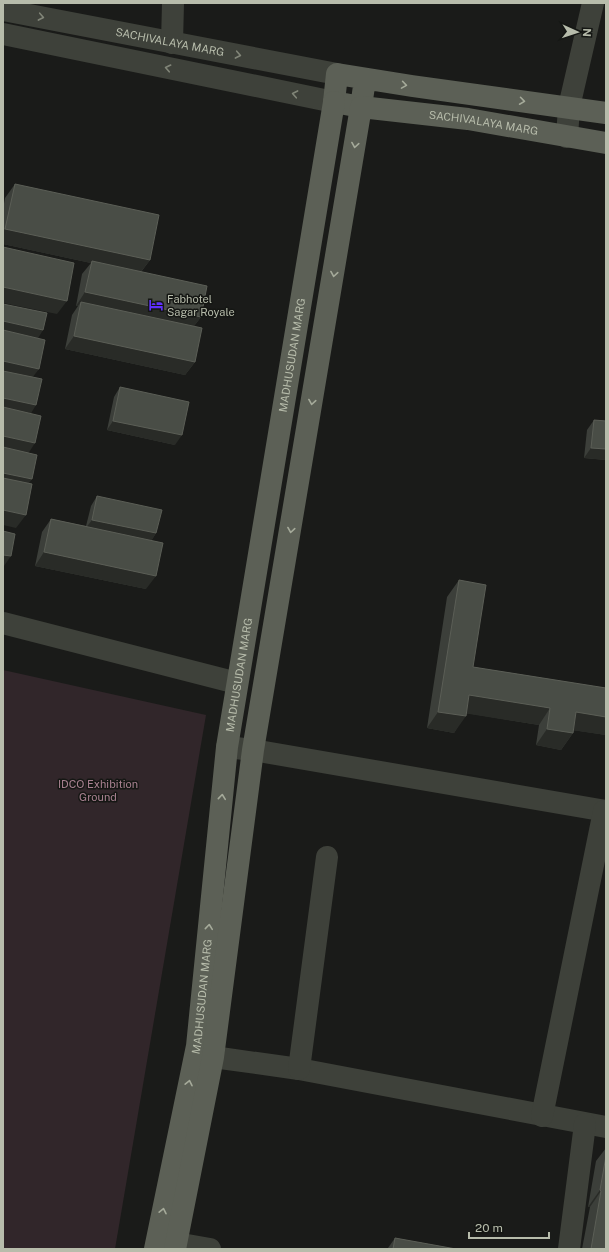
<svg xmlns="http://www.w3.org/2000/svg" width="609" height="1252" viewBox="0 0 609 1252" font-family="'Public Sans',sans-serif">
  <style>
    .green { fill: #31262a }
    .lines { fill: none; stroke-linecap: round; stroke-linejoin: round }
    .minor { stroke: #3e413a; stroke-width: 22 }
    .major { stroke: #5c6056; stroke-width: 22 }
    .wall { fill: #3c3f3a }
    .shaded-wall { fill: #292b27 }
    .building { fill: #494d46; stroke: #5b5e56 }
    .oneway { stroke: #818578 }
    .oneway2 { stroke: #a5aa9a }
    .labels { text-anchor: middle; dominant-baseline: central; stroke-width: 3; stroke-linejoin: round; paint-order: stroke }
    .street-label { font-size: 11px; fill: #b7bcab; stroke: #151714 }
    .poi-label { font-size: 11px; fill: #b7bcab; stroke: #151714; text-anchor: start }
    .park-label { font-size: 11px; fill: #a88190; stroke: #151714 }
  </style>
  <rect width="100%" height="100%" fill="#1a1b19"/>
  <path class="green" d="M 3,670 L 206,715 L 115,1249 L 3,1249 Z"/>
  <g class="lines">
    <g class="minor">
      <path id="s1" d="M 3,10 L 337,74"/>
      <path d="M 3,34 L 334,102"/>
      <path d="M 172,43 L 173,3"/>
      <path d="M 567,137 L 569,107 L 593,3"/>
      <path d="M 3,623 L 237,683"/>
      <path d="M 227,747 L 253,750 L 606,811"/>
      <path d="M 213,1057 L 299,1069 L 606,1127"/>
      <path d="M 299,1069 L 327,857"/>
      <path d="M 542,1116 L 604,811"/>
      <path d="M 176,1243 L 210,1249"/>
      <path d="M 569,1249 L 585,1124"/>
    </g>
    <g class="major">
      <path d="M 365,79 L 361,107 L 334,102 L 337,74 L 412,86 L 606,113"/>
      <path id="s2" d="M 155,1249 L 197,1046 L 227,747 L 334,102"/>
      <path id="s3" d="M 175,1249 L 213,1057 L 253,750 L 361,107 L 468,119 L 606,143"/>
    </g>
  </g>
  <g class="wall">
    <path d="M 15,184 L 150,260 L 141,272 L 201,317 L 194,326 L 195,362 L 185,375 L 65,349 L 72,315 L 78,306 L 76,306 L 82,274 L 91,263 L 3,244 L 3,209 L 5,198 Z"/>
    <path d="M 120,387 L 175,445 L 107,430 L 114,397 Z"/>
    <path d="M 594,420 L 606,421 L 606,460 L 584,458 L 587,430 Z"/>
    <path d="M 97,496 L 156,533 L 151,541 L 146,589 L 35,566 L 42,532 L 51,519 L 86,526 L 91,506 Z"/>
    <path d="M 459,580 L 473,667 L 605,688 L 606,681 L 606,735 L 573,730 L 573,733 L 561,750 L 536,745 L 539,725 L 466,713 L 454,733 L 427,728 L 447,597 Z"/>
    <path d="M 606,1148 L 606,1249 L 582,1249 L 590,1207 L 588,1207 L 596,1161 Z"/>
    <path d="M 395,1238 L 456,1249 L 388,1249 L 388,1248 Z"/>
  </g>
  <g class="shaded-wall">
    <path d="M 5,229 L 150,260 L 140,273 L 92,261 L 91,263 L 3,244 L 3,232 Z"/>
    <path d="M 3,287 L 67,301 L 57,314 L 3,303 Z"/>
    <path d="M 85,292 L 201,317 L 191,330 L 81,302 L 78,306 L 76,306 Z"/>
    <path d="M 3,321 L 43,330 L 37,340 L 3,332 Z"/>
    <path d="M 74,336 L 195,362 L 185,375 L 65,349 Z"/>
    <path d="M 3,361 L 39,369 L 32,378 L 3,372 Z"/>
    <path d="M 3,398 L 36,405 L 30,415 L 3,409 Z"/>
    <path d="M 113,421 L 182,435 L 175,445 L 107,430 Z"/>
    <path d="M 3,436 L 35,443 L 26,457 L 3,452 Z"/>
    <path d="M 591,448 L 606,449 L 606,460 L 584,458 Z"/>
    <path d="M 3,473 L 32,479 L 25,489 L 3,484 Z"/>
    <path d="M 3,510 L 26,515 L 16,528 L 3,525 Z"/>
    <path d="M 92,520 L 156,533 L 150,543 L 85,529 Z"/>
    <path d="M 44,552 L 156,576 L 146,589 L 35,566 Z"/>
    <path d="M 3,555 L 11,556 L 4,566 L 3,566 Z"/>
    <path d="M 469,695 L 550,708 L 539,725 L 457,712 Z"/>
    <path d="M 438,712 L 466,716 L 454,733 L 427,728 Z"/>
    <path d="M 576,712 L 606,717 L 606,735 L 564,729 Z"/>
    <path d="M 547,729 L 573,733 L 561,750 L 536,745 Z"/>
    <path d="M 600,1190 L 601,1191 L 590,1207 L 588,1207 Z"/>
  </g>
  <g class="building">
    <path d="M 15,184 L 159,215 L 150,260 L 5,229 Z"/>
    <path d="M 3,247 L 74,263 L 67,301 L 3,287 Z"/>
    <path d="M 92,261 L 207,286 L 201,317 L 85,292 Z"/>
    <path d="M 81,302 L 202,328 L 195,362 L 74,336 Z"/>
    <path d="M 3,304 L 47,313 L 43,330 L 3,321 Z"/>
    <path d="M 3,330 L 45,340 L 39,369 L 3,361 Z"/>
    <path d="M 3,371 L 42,379 L 36,405 L 3,398 Z"/>
    <path d="M 120,387 L 189,402 L 182,435 L 113,421 Z"/>
    <path d="M 3,407 L 41,416 L 35,443 L 3,436 Z"/>
    <path d="M 594,420 L 606,421 L 606,449 L 591,448 Z"/>
    <path d="M 3,447 L 37,455 L 32,479 L 3,473 Z"/>
    <path d="M 3,478 L 32,484 L 26,515 L 3,510 Z"/>
    <path d="M 97,496 L 162,510 L 156,533 L 92,520 Z"/>
    <path d="M 51,519 L 163,543 L 156,576 L 44,552 Z"/>
    <path d="M 3,531 L 15,534 L 11,556 L 3,555 Z"/>
    <path d="M 459,580 L 486,585 L 473,667 L 606,688 L 606,717 L 576,712 L 573,733 L 547,729 L 550,708 L 469,695 L 466,716 L 438,712 Z"/>
    <path d="M 606,1156 L 606,1249 L 591,1249 L 601,1191 L 600,1190 Z"/>
    <path d="M 395,1238 L 456,1249 L 393,1249 Z"/>
  </g>
  <defs><path id="oneway-chevron" d="M-2-3.5L2.5 0L-2 3.5" fill="none" stroke-width="1.6" stroke-linecap="round" stroke-linejoin="round"/></defs>
  <g class="oneway">
    <use href="#oneway-chevron" transform="translate(41 17) rotate(11)"/>
    <use href="#oneway-chevron" transform="translate(238 55) rotate(11)"/>
    <use href="#oneway-chevron" transform="translate(168 68) rotate(-168)"/>
    <use href="#oneway-chevron" transform="translate(295 94) rotate(-169)"/>
  </g>
  <g class="oneway2">
    <use href="#oneway-chevron" transform="translate(404 85) rotate(9)"/>
    <use href="#oneway-chevron" transform="translate(522 101) rotate(8)"/>
    <use href="#oneway-chevron" transform="translate(355 145) rotate(99)"/>
    <use href="#oneway-chevron" transform="translate(334 274) rotate(99)"/>
    <use href="#oneway-chevron" transform="translate(312 402) rotate(99)"/>
    <use href="#oneway-chevron" transform="translate(291 530) rotate(99)"/>
    <use href="#oneway-chevron" transform="translate(222 797) rotate(-84)"/>
    <use href="#oneway-chevron" transform="translate(209 927) rotate(-84)"/>
    <use href="#oneway-chevron" transform="translate(189 1083) rotate(-78)"/>
    <use href="#oneway-chevron" transform="translate(163 1211) rotate(-78)"/>
  </g>
  <defs>
    <symbol id="hotel-bare" viewBox="-9 -9 18 18"><path d="M-6-4.5h1.5V1H6V5H4.5V3h-9V5H-6ZM-4 0a1.8 1.8 0 1 1 3.6 0ZM.5 0V-2.5h3Q6-2.5 6 0Z" fill="#5e30fc" stroke="#151714" stroke-width="2.5" paint-order="stroke"/></symbol>
  </defs>
  <g fill-rule="evenodd">
    <use href="#hotel-bare" x="146" y="295" width="20" height="20"/>
  </g>
  <g class="labels">
    <g class="street-label">
      <text stroke="none"><textPath href="#s1" startOffset="170">SACHIVALAYA MARG</textPath></text>
      <text stroke="none"><textPath href="#s3" startOffset="1281">SACHIVALAYA MARG</textPath></text>
      <text stroke="none"><textPath href="#s2" startOffset="905">MADHUSUDAN MARG</textPath></text>
      <text stroke="none"><textPath href="#s2" startOffset="581">MADHUSUDAN MARG</textPath></text>
      <text stroke="none"><textPath href="#s2" startOffset="257">MADHUSUDAN MARG</textPath></text>
    </g>
    <g class="poi-label">
      <text x="167" y="299">Fabhotel<tspan x="167" dy="13">Sagar Royale</tspan></text>
    </g>
    <g class="park-label">
      <text x="98" y="784">IDCO Exhibition<tspan x="98" dy="13">Ground</tspan></text>
    </g>
  </g>
  <rect width="609" height="1252" fill="none" stroke="#b7bcab" stroke-width="8"/>
  <g transform="translate(577 32) rotate(93)" stroke="#151714" stroke-width="3" paint-order="stroke">
  <path d="M0-3L7 15L0 10L-7 15Z" fill="#b7bcab"/>
  <text y="-6" font-size="11" font-weight="bold" text-anchor="middle" fill="#b7bcab">N</text>
  </g>
  <path d="M469 1232v6h80v-6" fill="none" stroke="#b7bcab" stroke-width="2"/>
  <text x="475" y="1232" font-size="12" fill="#b7bcab" stroke="#151714" stroke-width="3" paint-order="stroke">20 m</text>
</svg>
